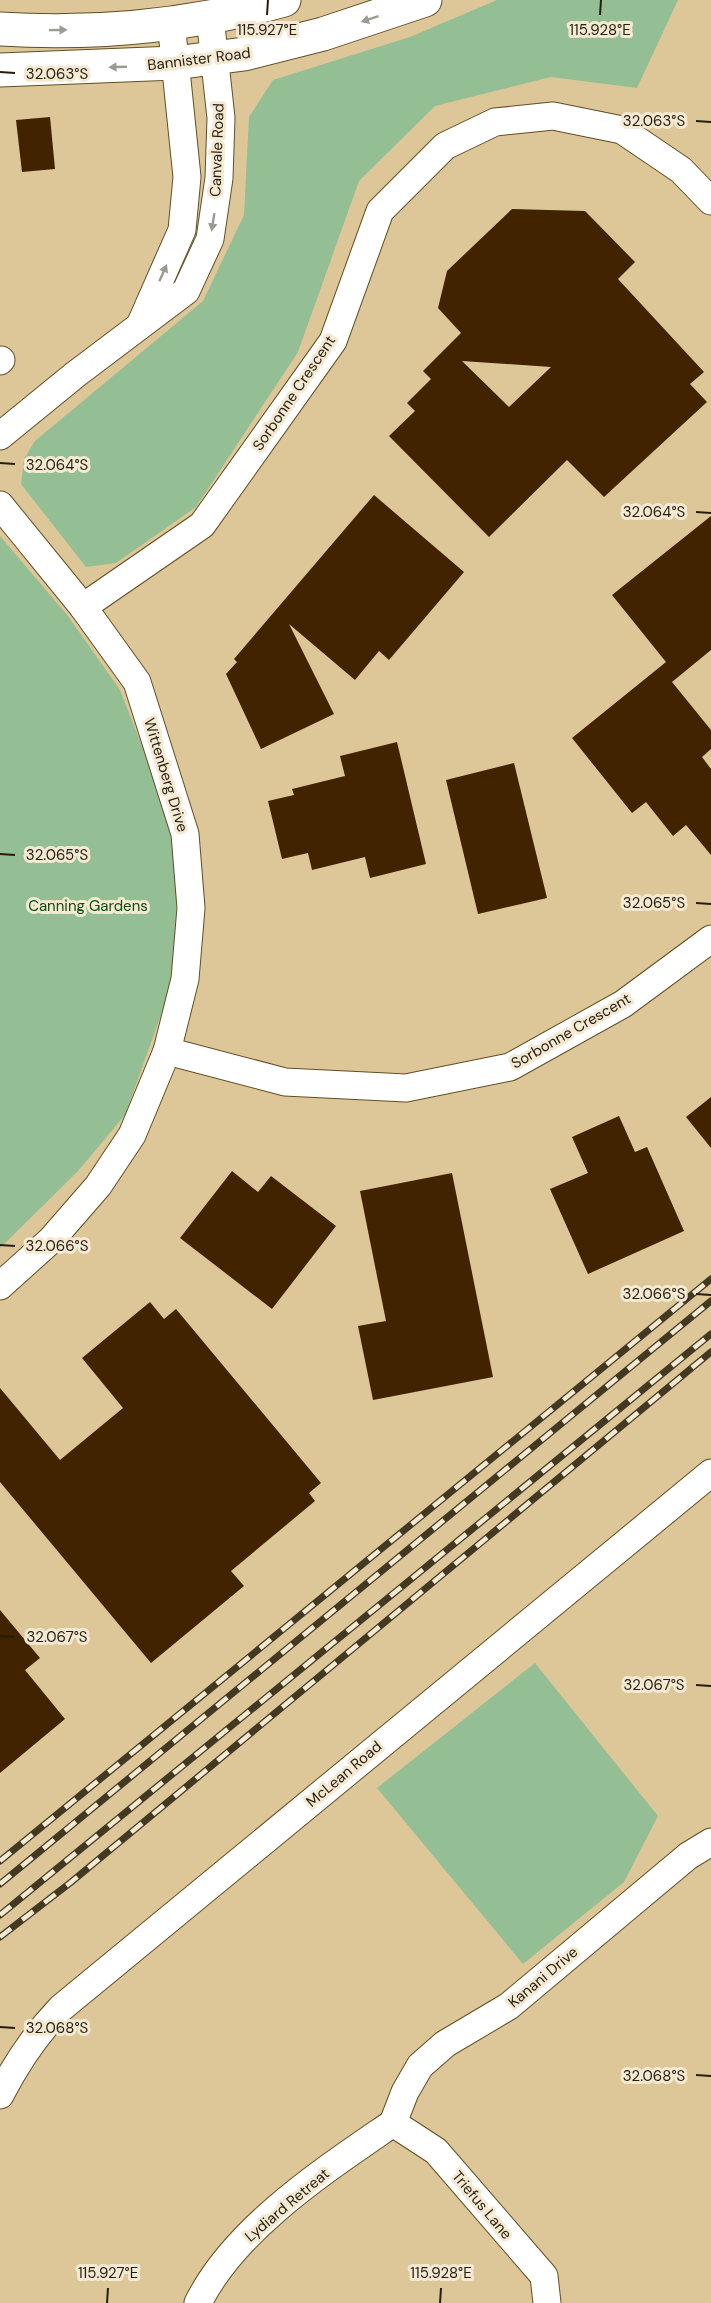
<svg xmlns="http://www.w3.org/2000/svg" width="711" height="2303" viewBox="0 0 711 2303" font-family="'DM Sans',sans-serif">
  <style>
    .green { fill: #94be93 }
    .building { fill: #412300; fill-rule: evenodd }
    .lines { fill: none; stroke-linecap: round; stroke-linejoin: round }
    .minor-casing { stroke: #624e23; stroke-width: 29 }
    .major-casing { stroke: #624e23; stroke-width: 35 }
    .minor { stroke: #fff; stroke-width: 27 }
    .major { stroke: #fff; stroke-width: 33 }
    .rail-casing { stroke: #433922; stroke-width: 7 }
    .rail { stroke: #f4e9d2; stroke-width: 4.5; stroke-dasharray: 14; stroke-linecap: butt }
    .oneway { fill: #9d9a92 }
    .ticks { fill: none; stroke: #261e0c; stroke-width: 2 }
    .labels { text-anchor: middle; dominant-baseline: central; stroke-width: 6; stroke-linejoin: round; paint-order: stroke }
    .street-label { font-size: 15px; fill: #261e0c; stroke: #f4e9d2 }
    .park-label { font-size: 15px; fill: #0b4e12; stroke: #f4e9d2 }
    .ticks-label { font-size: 15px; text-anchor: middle; fill: #261e0c; stroke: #f4e9d2; stroke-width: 6; stroke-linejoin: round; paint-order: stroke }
  </style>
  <rect width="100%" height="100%" fill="#ddc799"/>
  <g class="green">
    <path d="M 497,0 L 678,0 L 637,88 L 551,77 L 435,106 L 359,181 L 298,352 L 196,507 L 116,563 L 86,567 L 21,484 L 24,459 L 35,441 L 203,301 L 244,215 L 249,117 L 273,80 L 410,37 Z"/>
    <path d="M 0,536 L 68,616 L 120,690 L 177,835 L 175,976 L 125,1115 L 78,1171 L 0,1248 Z"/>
    <path d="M 535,1663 L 658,1816 L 624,1882 L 523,1964 L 377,1788 Z"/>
  </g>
  <g class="building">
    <path d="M 50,117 L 55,169 L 22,172 L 16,120 Z"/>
    <path d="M 512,209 L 585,211 L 635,262 L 618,279 L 704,372 L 690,384 L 707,402 L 604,497 L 567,460 L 489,537 L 389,436 L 415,411 L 407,403 L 431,379 L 423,371 L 461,333 L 438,308 L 447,271 ZM 462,361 L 551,367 L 509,407 Z"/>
    <path d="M 374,495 L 464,572 L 389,660 L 379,651 L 355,680 L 289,624 L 334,714 L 261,749 L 226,674 L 237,662 L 234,659 Z"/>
    <path d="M 711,516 L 711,650 L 672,682 L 711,730 L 711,749 L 702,757 L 711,769 L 711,855 L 686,825 L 673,836 L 646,802 L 632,813 L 572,738 L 666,662 L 612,595 Z"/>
    <path d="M 397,742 L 426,864 L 370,878 L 365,857 L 312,870 L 308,853 L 282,859 L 268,801 L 294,795 L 292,789 L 345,776 L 340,756 Z"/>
    <path d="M 514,763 L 547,898 L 478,914 L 446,780 Z"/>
    <path d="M 711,1097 L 711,1148 L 686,1117 Z"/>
    <path d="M 619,1116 L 635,1152 L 647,1147 L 684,1231 L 588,1274 L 550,1189 L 588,1173 L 572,1137 Z"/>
    <path d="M 232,1171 L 258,1192 L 271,1176 L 336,1226 L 272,1309 L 180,1238 Z"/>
    <path d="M 452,1173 L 493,1377 L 373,1400 L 358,1326 L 386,1321 L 360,1191 Z"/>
    <path d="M 150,1302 L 164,1319 L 176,1309 L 321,1483 L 309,1493 L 315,1501 L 231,1571 L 244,1586 L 151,1663 L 0,1482 L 0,1388 L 60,1460 L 123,1408 L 82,1358 Z"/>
    <path d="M 0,1610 L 40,1658 L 25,1670 L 65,1719 L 0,1773 Z"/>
  </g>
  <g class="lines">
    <defs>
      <g id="minor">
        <path d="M 141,323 L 182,230 L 187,177 L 171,22"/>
        <path d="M 0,361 L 1,360"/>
        <path d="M 0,436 L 76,374 L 186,291 L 210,239 L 219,178 L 221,118 L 210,17"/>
        <path d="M 0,505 L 83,607 L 137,682 L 185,834 L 191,908 L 185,979 L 167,1051 L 132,1135 L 98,1186 L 51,1240 L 0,1286"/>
        <path d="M 83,607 L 202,525 L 333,341 L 380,211 L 445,146 L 495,122 L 553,116 L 622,130 L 681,170 L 711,201"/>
        <path d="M 167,1051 L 285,1082 L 406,1088 L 510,1067 L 623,1004 L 711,939"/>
        <path d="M 0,2095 C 17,2062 35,2035 61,2008 L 711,1473"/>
        <path d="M 393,2123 L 405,2092 L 420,2066 L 445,2044 L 509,2006 L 688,1856 L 711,1842"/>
        <path d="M 393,2123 L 436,2151 L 544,2276 L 547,2303"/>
        <path d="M 198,2303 C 235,2228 325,2170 393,2123"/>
      </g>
      <g id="major">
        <path d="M 0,29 C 95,35 193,25 284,0"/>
        <path d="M 0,70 L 175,63 L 244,54 L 323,34 L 425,0"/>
      </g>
    </defs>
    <use href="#minor" class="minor-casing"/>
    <use href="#major" class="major-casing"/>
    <use href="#minor" class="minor"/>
    <use href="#major" class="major"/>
    <defs>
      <g id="rail">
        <path d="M 0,1861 L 711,1279"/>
        <path d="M 0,1884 L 711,1301"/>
        <path d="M 0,1915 L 711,1334"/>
        <path d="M 0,1937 L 70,1883 L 711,1352"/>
      </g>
    </defs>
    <use href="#rail" class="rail-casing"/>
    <use href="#rail" class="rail"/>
  </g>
  <defs><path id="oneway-solid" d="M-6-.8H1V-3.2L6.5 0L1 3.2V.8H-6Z" transform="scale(1.5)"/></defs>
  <g class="oneway">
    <use href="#oneway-solid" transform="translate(370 19) rotate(162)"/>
    <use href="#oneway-solid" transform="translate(58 30) rotate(-1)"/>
    <use href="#oneway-solid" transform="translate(118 67) rotate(178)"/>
    <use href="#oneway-solid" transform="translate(213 222) rotate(99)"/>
    <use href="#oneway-solid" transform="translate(163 273) rotate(-66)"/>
  </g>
  <path class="ticks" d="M 267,15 L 268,0M 600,15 L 601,0M 0,72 L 15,73M 696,121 L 711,122M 0,463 L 15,464M 696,512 L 711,513M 0,854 L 15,855M 696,903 L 711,904M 0,1245 L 15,1246M 696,1294 L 711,1295M 0,1636 L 15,1637M 696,1685 L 711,1686M 0,2027 L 15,2028M 696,2075 L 711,2076M 107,2303 L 108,2288M 440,2303 L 441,2288"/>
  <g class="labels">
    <g class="street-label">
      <text transform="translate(199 59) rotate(-7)">Bannister Road</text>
      <text transform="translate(217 150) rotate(-88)">Canvale Road</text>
      <text transform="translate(294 393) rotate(-56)">Sorbonne Crescent</text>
      <text transform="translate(166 775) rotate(73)">Wittenberg Drive</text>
      <text transform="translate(571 1031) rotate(-30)">Sorbonne Crescent</text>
      <text transform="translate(344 1774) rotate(-40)">McLean Road</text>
      <text transform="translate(543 1977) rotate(-40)">Kanani Drive</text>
      <text transform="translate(287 2205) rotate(-40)">Lydiard Retreat</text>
      <text transform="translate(482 2205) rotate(50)">Triefus Lane</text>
    </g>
    <g class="park-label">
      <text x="88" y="906">Canning Gardens</text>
    </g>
  </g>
  <g class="ticks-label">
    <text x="267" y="35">115.927°E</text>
    <text x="600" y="35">115.928°E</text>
    <text x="57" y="79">32.063°S</text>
    <text x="654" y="126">32.063°S</text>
    <text x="57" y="470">32.064°S</text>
    <text x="654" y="517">32.064°S</text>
    <text x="57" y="860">32.065°S</text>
    <text x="654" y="908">32.065°S</text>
    <text x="57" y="1251">32.066°S</text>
    <text x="654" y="1299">32.066°S</text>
    <text x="57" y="1642">32.067°S</text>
    <text x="654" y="1690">32.067°S</text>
    <text x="57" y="2033">32.068°S</text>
    <text x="654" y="2081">32.068°S</text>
    <text x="108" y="2278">115.927°E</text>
    <text x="441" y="2278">115.928°E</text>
  </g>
</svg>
